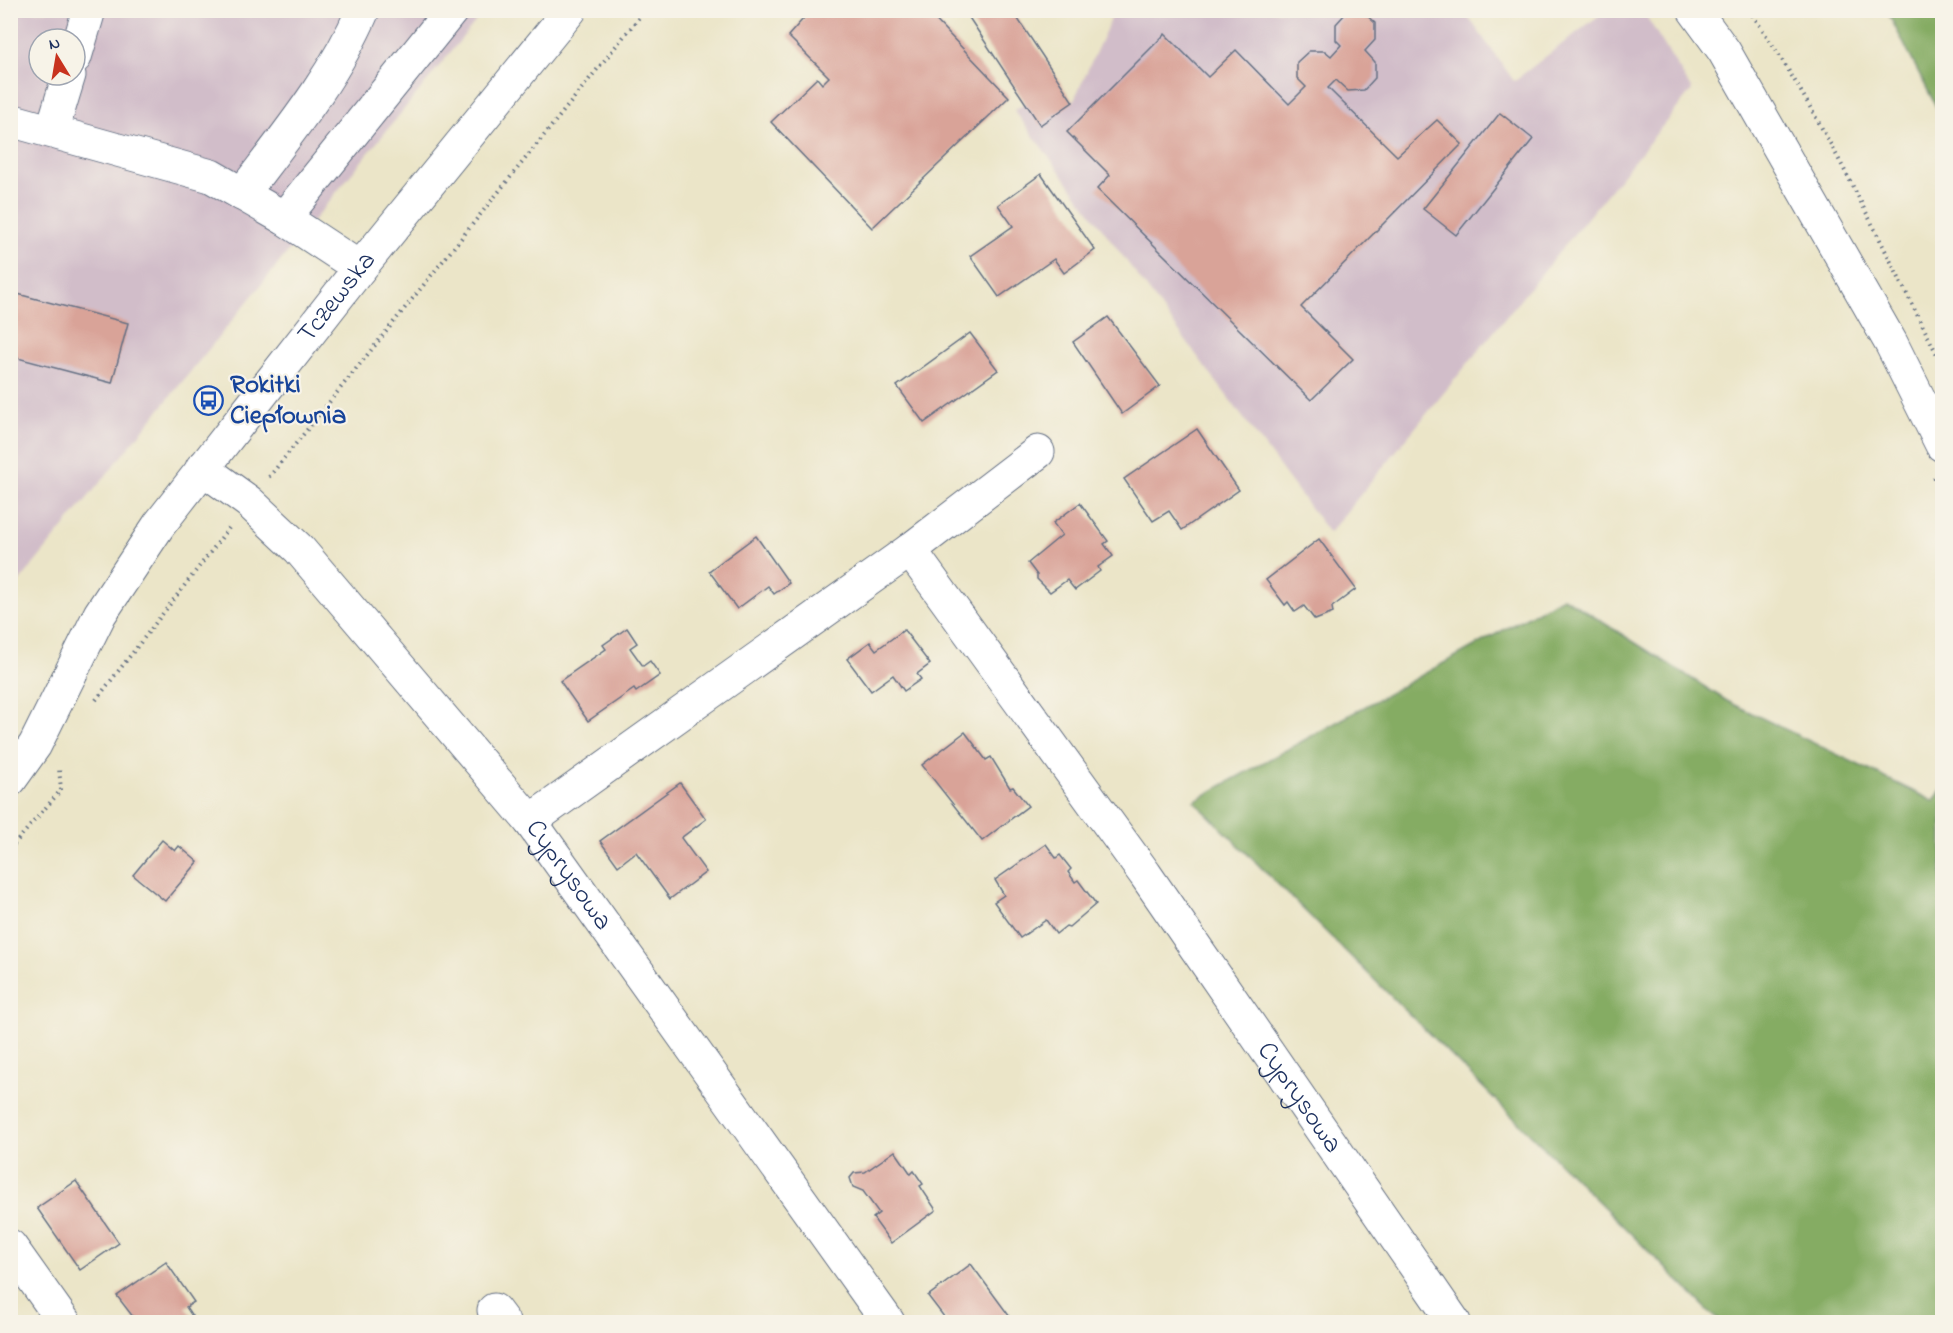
<svg xmlns="http://www.w3.org/2000/svg" width="1953" height="1333" viewBox="0 0 1953 1333" font-family="'Indie Flower',sans-serif">
  <style>
    .industrial { fill: #d1bdc9; fill-rule: evenodd }
    .forest { fill: #85ac63; stroke: #506e60; stroke-width: 1.5 }
    .building { fill: #d9a398 }
    .lines { fill: none; stroke-linecap: round; stroke-linejoin: round }
    .minor-casing { stroke: #646f83; stroke-width: 35 }
    .path { stroke: #646f83; stroke-width: 4; stroke-dasharray: 1.5 4.5; stroke-linecap: butt }
    .minor { stroke: #fff; stroke-width: 33 }
    .labels { text-anchor: middle; dominant-baseline: central; stroke-width: 4.5; stroke-linejoin: round; paint-order: stroke }
    .street-label { font-size: 27px; fill: #1b2f5e; stroke: #f7f3e8 }
    .transit-label { font-size: 27px; font-weight: bold; fill: #164399; stroke: #f7f3e8; text-anchor: start }
  </style>
  <rect width="100%" height="100%" fill="#f7f3e8"/>
  <filter id="ink" filterUnits="userSpaceOnUse"><feTurbulence type="fractalNoise" baseFrequency=".0167" numOctaves="2"/><feDisplacementMap in="SourceGraphic" scale="12" xChannelSelector="R" yChannelSelector="G"/><feConvolveMatrix kernelMatrix="1 2 1 2 8 2 1 2 1" color-interpolation-filters="sRGB"/></filter>
  <filter id="wash" filterUnits="userSpaceOnUse"><feTurbulence type="fractalNoise" baseFrequency=".008" numOctaves="4" result="noise"/><feDisplacementMap in="SourceGraphic" scale="24" xChannelSelector="R" yChannelSelector="G"/><feGaussianBlur stdDeviation="1.35" result="paint"/><feColorMatrix in="noise" values="0 0 0 0 0 0 0 0 0 0 0 0 0 0 0 0 0 1.4 0 .05"/><feComposite in="paint" operator="in"/></filter>
  <g filter="url(#wash)">
    <rect width="100%" height="100%" fill="#ebe5c8"/>
    <g class="industrial">
      <path d="M 1115,10 L 1464,11 L 1514,81 L 1605,11 L 1643,11 L 1692,90 L 1329,533 L 1014,110 L 1026,103 L 1040,124 L 1073,102 Z"/>
      <path d="M 11,11 L 484,11 L 11,592 ZM 39,39 L 75,39 L 75,75 L 39,75 Z"/>
    </g>
    <g class="forest">
      <path d="M 1887,11 L 1942,11 L 1942,118 Z"/>
      <path d="M 1563,597 L 1727,701 L 1933,801 L 1942,790 L 1942,1322 L 1720,1322 L 1194,801 Z"/>
    </g>
    <g id="blocks">
      <g class="building">
        <path d="M 811,10 L 926,10 L 1009,97 L 872,228 L 771,122 L 817,78 L 822,84 L 829,77 L 788,36 Z"/>
        <path d="M 964,10 L 1012,10 L 1073,102 L 1040,125 Z"/>
        <path d="M 1347,12 L 1363,12 L 1375,23 L 1375,40 L 1365,51 L 1375,62 L 1375,78 L 1364,90 L 1348,91 L 1336,80 L 1328,88 L 1397,156 L 1437,120 L 1462,144 L 1301,307 L 1353,359 L 1311,400 L 1097,189 L 1110,175 L 1067,132 L 1165,34 L 1208,77 L 1236,50 L 1289,104 L 1306,87 L 1297,78 L 1297,62 L 1309,51 L 1325,51 L 1331,56 L 1341,45 L 1336,40 L 1336,24 Z"/>
        <path d="M 1500,113 L 1533,139 L 1456,235 L 1423,209 Z"/>
        <path d="M 1041,174 L 1095,250 L 1064,273 L 1054,259 L 999,297 L 970,256 L 1013,226 L 998,205 Z"/>
        <path d="M 10,292 L 128,323 L 112,383 L 10,356 Z"/>
        <path d="M 1108,317 L 1160,386 L 1122,414 L 1073,342 Z"/>
        <path d="M 970,333 L 998,370 L 924,423 L 897,386 Z"/>
        <path d="M 1197,429 L 1239,490 L 1182,530 L 1169,511 L 1153,521 L 1124,479 Z"/>
        <path d="M 1080,503 L 1108,541 L 1104,544 L 1113,556 L 1098,567 L 1100,571 L 1075,590 L 1067,580 L 1050,592 L 1037,579 L 1037,575 L 1028,563 L 1062,535 L 1053,523 Z"/>
        <path d="M 756,536 L 789,583 L 774,594 L 768,586 L 737,609 L 709,571 Z"/>
        <path d="M 1319,539 L 1356,589 L 1332,607 L 1333,613 L 1315,620 L 1304,606 L 1295,612 L 1288,602 L 1285,605 L 1266,580 Z"/>
        <path d="M 627,628 L 637,643 L 630,648 L 643,666 L 650,661 L 660,675 L 636,692 L 634,689 L 588,721 L 560,681 L 606,649 L 603,645 Z"/>
        <path d="M 904,630 L 930,664 L 917,674 L 921,679 L 904,691 L 893,675 L 871,691 L 847,659 L 870,642 L 876,650 Z"/>
        <path d="M 965,732 L 986,760 L 991,757 L 1010,788 L 1013,787 L 1028,806 L 982,841 L 922,765 Z"/>
        <path d="M 680,783 L 706,819 L 681,838 L 706,872 L 670,899 L 636,852 L 618,866 L 600,841 Z"/>
        <path d="M 162,840 L 175,851 L 179,846 L 198,862 L 165,901 L 133,875 Z"/>
        <path d="M 1046,844 L 1056,858 L 1060,855 L 1071,869 L 1068,872 L 1075,882 L 1078,880 L 1096,904 L 1069,927 L 1066,926 L 1056,934 L 1046,920 L 1020,938 L 994,902 L 1004,895 L 995,880 Z"/>
        <path d="M 895,1151 L 911,1174 L 914,1171 L 923,1184 L 920,1186 L 936,1210 L 891,1243 L 873,1218 L 879,1213 L 863,1191 L 853,1187 L 850,1178 L 854,1173 L 865,1172 Z"/>
        <path d="M 76,1181 L 119,1243 L 80,1270 L 37,1208 Z"/>
        <path d="M 166,1262 L 194,1302 L 186,1307 L 196,1322 L 137,1322 L 117,1296 Z"/>
        <path d="M 971,1264 L 1010,1317 L 1002,1322 L 948,1322 L 928,1296 Z"/>
      </g>
    </g>
  </g>
  <g filter="url(#ink)">
    <use href="#blocks" fill-opacity="0" stroke="#646f83" stroke-width="1.5"/>
    <g class="lines">
      <defs>
        <g id="minor">
          <path d="M 1694,10 L 1724,51 L 1891,343 L 1942,445"/>
          <path d="M 75,57 L 89,10"/>
          <path d="M 10,120 L 211,176 L 284,218 L 360,268"/>
          <path d="M 52,131 L 69,75"/>
          <path d="M 242,194 C 286,136 334,78 363,10"/>
          <path d="M 284,218 L 452,10"/>
          <path id="s1" d="M 202,468 L 249,502 L 299,549 L 530,821 L 888,1322"/>
          <path id="s2" d="M 910,550 L 1145,874 L 1454,1322"/>
          <path id="s3" d="M 10,780 L 35,745 L 100,614 L 159,525 L 360,268 L 570,10"/>
          <path d="M 530,821 L 910,550 L 1038,452"/>
          <path d="M 10,1246 L 64,1322"/>
          <path d="M 494,1310 L 503,1322"/>
        </g>
      </defs>
      <use href="#minor" class="minor-casing"/>
      <g class="path">
        <path d="M 1749,10 C 1825,118 1882,247 1942,364"/>
        <path d="M 269,477 L 645,10"/>
        <path d="M 1934,477 L 1942,495"/>
        <path d="M 96,700 L 229,528"/>
        <path d="M 10,849 L 61,790 L 59,768"/>
      </g>
      <use href="#minor" class="minor"/>
    </g>
  </g>
  <defs>
    <symbol id="bus-ring" viewBox="-11 -11 22 22"><circle r="9.5" fill="#f7f3e8" stroke="#1a4fb4" stroke-width="1.5"/><path d="M-5-6H5V4H4V6H2V4H-2V6H-4V4H-5ZM-3.5-4V0h7V-4ZM-3.5 1.2v1.5H-2V1.2ZM2 1.2v1.5H3.5V1.2Z" fill="#1a4fb4"/></symbol>
  </defs>
  <g fill-rule="evenodd">
    <use href="#bus-ring" x="192" y="384" width="33" height="33"/>
  </g>
  <g class="labels">
    <g class="street-label">
      <text stroke="none"><textPath href="#s3" startOffset="585">Tczewska</textPath></text>
      <text stroke="none"><textPath href="#s1" startOffset="550">Cyprysowa</textPath></text>
      <text stroke="none"><textPath href="#s2" startOffset="672">Cyprysowa</textPath></text>
    </g>
    <g class="transit-label">
      <text x="230" y="385">Rokitki<tspan x="230" dy="31">Ciepłownia</tspan></text>
    </g>
  </g>
  <rect width="1953" height="1333" fill="none" stroke="#f7f3e8" stroke-width="36"/>
  <g transform="translate(57 57) rotate(349)"><circle r="28" fill="#f7f3e8" stroke="#9fa5b1" stroke-width="1.5"/>
  <path d="M0-4.5L10 22L0 15L-10 22Z" fill="#c8321e"/>
  <text y="-9" font-size="16" font-weight="bold" text-anchor="middle" fill="#1b2f5e">N</text>
  </g>
</svg>
